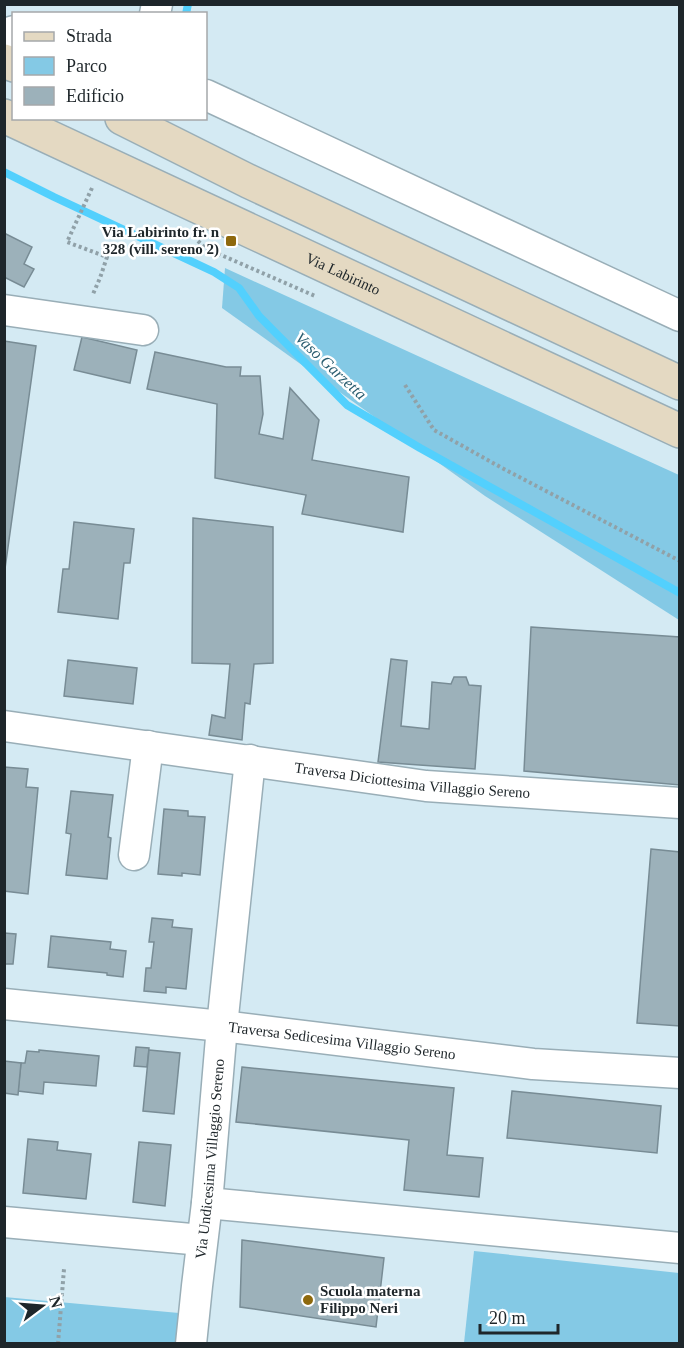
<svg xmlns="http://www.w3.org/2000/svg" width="684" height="1348" viewBox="0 0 684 1348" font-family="'Times New Roman',serif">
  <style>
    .green { fill: #84c9e5 }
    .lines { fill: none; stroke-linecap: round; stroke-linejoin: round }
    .stream { stroke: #53d0fd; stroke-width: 8 }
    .building { fill: #9cb1ba; stroke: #788c95; stroke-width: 1.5 }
    .street-casing { stroke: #99aeb7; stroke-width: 33 }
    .secondary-casing { stroke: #99aeb7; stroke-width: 36 }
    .path { stroke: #90a1a8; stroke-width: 4; stroke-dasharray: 3 3; stroke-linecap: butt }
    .street { stroke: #fff; stroke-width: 30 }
    .secondary { stroke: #e4d9c2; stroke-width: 33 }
    .poi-dot { fill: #8e690e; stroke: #fff; stroke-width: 2 }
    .labels { text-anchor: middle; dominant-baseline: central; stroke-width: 5; stroke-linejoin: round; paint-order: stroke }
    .poi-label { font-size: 15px; font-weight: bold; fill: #1e262a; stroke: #fff; text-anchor: end }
    .street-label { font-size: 15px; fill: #1e262a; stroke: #fff }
    .water-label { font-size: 16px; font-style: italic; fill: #295c6f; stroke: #fff }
  </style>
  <rect width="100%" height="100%" fill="#d4eaf3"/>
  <g class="green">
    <path d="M 225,268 L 679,475 L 679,620 L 485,496 L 222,308 Z"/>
    <path d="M 474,1251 L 679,1273 L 679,1343 L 464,1343 Z"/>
    <path d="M 4,1297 L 179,1313 L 177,1343 L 5,1343 Z"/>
  </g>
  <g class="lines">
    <g class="stream">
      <path d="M 186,14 L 188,4"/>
      <path d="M 4,172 L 54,197 L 214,272 L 239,288 L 259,316 L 347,405 L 420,448 L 680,593"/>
    </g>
  </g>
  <g class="building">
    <path d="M 4,233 L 32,247 L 24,264 L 34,269 L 24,287 L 4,277 Z"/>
    <path d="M 82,337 L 137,350 L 130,383 L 74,370 Z"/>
    <path d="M 4,341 L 36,346 L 4,576 Z"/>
    <path d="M 155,352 L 226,367 L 241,367 L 240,376 L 260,376 L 263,414 L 259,434 L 283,439 L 290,388 L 319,420 L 312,460 L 409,477 L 403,532 L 302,514 L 306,495 L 215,478 L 217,404 L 147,389 Z"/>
    <path d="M 193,518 L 273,527 L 273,663 L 254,664 L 250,704 L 245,703 L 242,740 L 209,735 L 212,715 L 225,718 L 230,664 L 192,663 Z"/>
    <path d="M 74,522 L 134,529 L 130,563 L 124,563 L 118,619 L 58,612 L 63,569 L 69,569 Z"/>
    <path d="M 531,627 L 680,637 L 680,785 L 524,771 Z"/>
    <path d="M 391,659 L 407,661 L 401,726 L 429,729 L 432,682 L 451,684 L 454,677 L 466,677 L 469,685 L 481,686 L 475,769 L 378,762 Z"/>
    <path d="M 68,660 L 137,668 L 133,704 L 64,696 Z"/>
    <path d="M 4,767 L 28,769 L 26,787 L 38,788 L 28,894 L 4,891 Z"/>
    <path d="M 71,791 L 113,795 L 108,837 L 111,838 L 107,879 L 66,875 L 71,834 L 66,833 Z"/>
    <path d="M 164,809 L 188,811 L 188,816 L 205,817 L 200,875 L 182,873 L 182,876 L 158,874 Z"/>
    <path d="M 651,849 L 680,852 L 680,1026 L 637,1023 Z"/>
    <path d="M 152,918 L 173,920 L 172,927 L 192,929 L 186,989 L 166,987 L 166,993 L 144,991 L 146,968 L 151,968 L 154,942 L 149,942 Z"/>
    <path d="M 4,933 L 16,934 L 13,964 L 4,964 Z"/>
    <path d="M 51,936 L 111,942 L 110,949 L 126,951 L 123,977 L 107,975 L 107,973 L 48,967 Z"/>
    <path d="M 136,1047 L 149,1048 L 147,1067 L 134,1066 Z"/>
    <path d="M 39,1050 L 99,1056 L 96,1086 L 44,1082 L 43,1094 L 18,1091 L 21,1063 L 25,1063 L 27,1051 L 39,1052 Z"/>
    <path d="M 149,1050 L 180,1053 L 174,1114 L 143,1111 Z"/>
    <path d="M 4,1061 L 21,1063 L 18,1095 L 4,1093 Z"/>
    <path d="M 242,1067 L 454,1088 L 447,1155 L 483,1158 L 479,1197 L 404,1190 L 409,1140 L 236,1122 Z"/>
    <path d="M 512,1091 L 661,1106 L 657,1153 L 507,1138 Z"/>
    <path d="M 28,1139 L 58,1142 L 57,1150 L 91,1154 L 86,1199 L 23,1193 Z"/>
    <path d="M 139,1142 L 171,1145 L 165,1206 L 133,1202 Z"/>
    <path d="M 242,1240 L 384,1258 L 376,1327 L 240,1307 Z"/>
  </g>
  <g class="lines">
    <defs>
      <g id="street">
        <path d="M 155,14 L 157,4"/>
        <path d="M 4,34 L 14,31"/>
        <path d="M 206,95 L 680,316"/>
        <path d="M 4,310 L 143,330"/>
        <path id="s1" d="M 4,726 L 426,786 L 680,803"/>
        <path d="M 134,855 L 148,746"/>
        <path id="s2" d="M 4,1004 L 222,1026 L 533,1064 L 680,1073"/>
        <path d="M 207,1203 L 680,1248"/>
        <path d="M 4,1222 L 202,1240"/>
        <path id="s3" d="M 191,1344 L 197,1286 L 207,1203 L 222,1026 L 250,760"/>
      </g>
      <g id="secondary">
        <path d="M 4,61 L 14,65"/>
        <path id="s4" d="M 4,116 L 680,431"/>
        <path d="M 122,118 L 248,181 L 680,383"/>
      </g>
    </defs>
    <use href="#street" class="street-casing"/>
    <use href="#secondary" class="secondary-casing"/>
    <g class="path">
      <path d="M 92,188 L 67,242 L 107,257 L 100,278 L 93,294"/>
      <path d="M 198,241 L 205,248 L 315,296"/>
      <path d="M 405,385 L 434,430 L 502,468 L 680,561"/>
      <path d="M 58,1344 L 64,1269"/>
    </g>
    <use href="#street" class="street"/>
    <use href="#secondary" class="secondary"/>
  </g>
  <g class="poi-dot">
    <rect x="225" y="235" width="12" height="12" rx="3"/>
    <circle cx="308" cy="1300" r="6"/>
  </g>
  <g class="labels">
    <g class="poi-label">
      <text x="219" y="232">Via Labirinto fr. n<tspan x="219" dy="17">328 (vill. sereno 2)</tspan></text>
      <text x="320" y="1291" text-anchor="start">Scuola materna<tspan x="320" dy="17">Filippo Neri</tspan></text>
    </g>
    <g class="street-label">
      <text stroke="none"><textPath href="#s4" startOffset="374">Via Labirinto</textPath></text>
      <text stroke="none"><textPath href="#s1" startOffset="412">Traversa Diciottesima Villaggio Sereno</textPath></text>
      <text stroke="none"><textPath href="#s2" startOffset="340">Traversa Sedicesima Villaggio Sereno</textPath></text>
      <text stroke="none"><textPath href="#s3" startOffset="186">Via Undicesima Villaggio Sereno</textPath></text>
    </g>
    <g class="water-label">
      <text transform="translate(331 366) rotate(43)">Vaso Garzetta</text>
    </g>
  </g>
  <rect width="684" height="1348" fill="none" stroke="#1e262a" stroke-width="12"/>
  <rect x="12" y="12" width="195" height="108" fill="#ffffff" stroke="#a5a8aa" stroke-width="1.5"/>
  <rect x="24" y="32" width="30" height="9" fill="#e4d9c2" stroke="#a5a8aa" stroke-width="1.5"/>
  <text x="66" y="42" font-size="18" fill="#1e262a">Strada</text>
  <rect x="24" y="57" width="30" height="18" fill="#84c9e5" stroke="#a5a8aa" stroke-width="1.5"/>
  <text x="66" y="72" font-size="18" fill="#1e262a">Parco</text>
  <rect x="24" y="87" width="30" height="18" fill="#9cb1ba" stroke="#a5a8aa" stroke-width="1.5"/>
  <text x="66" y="102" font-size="18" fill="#1e262a">Edificio</text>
  <g transform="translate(42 1306) rotate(74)" stroke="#ffffff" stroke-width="4.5" paint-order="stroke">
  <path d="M0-4.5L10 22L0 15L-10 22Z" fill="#1e262a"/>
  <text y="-9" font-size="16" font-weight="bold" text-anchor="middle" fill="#1e262a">N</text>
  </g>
  <path d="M480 1324v9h78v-9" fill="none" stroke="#1e262a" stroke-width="3"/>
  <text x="489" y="1324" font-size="18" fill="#1e262a" stroke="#ffffff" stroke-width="4.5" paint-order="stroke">20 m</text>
</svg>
